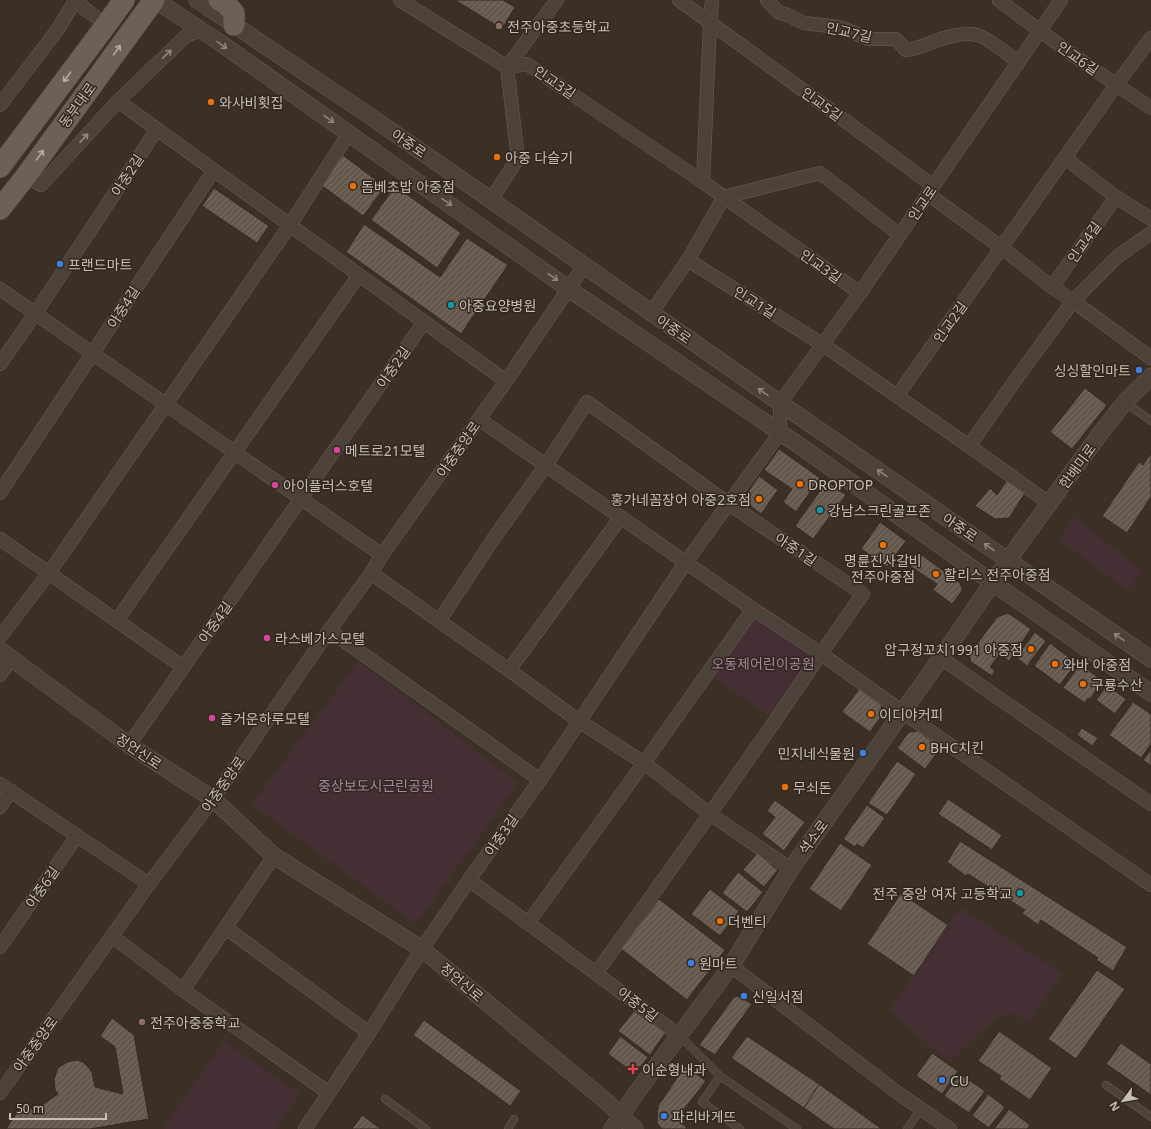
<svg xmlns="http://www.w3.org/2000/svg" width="1151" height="1129" viewBox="0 0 1151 1129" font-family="'Noto Sans','Noto Sans KR',sans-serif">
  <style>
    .park { fill: #462f34 }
    .building { fill: url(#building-hatch); stroke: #332921 }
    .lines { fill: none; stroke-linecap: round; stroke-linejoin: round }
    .service-casing { stroke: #6a6058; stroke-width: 8 }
    .minor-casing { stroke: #6a6058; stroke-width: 14 }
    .tertiary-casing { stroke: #6a6058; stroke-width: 17 }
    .primary-casing { stroke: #584e46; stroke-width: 22 }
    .service { stroke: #4c423a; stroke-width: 7 }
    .minor { stroke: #4c423a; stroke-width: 13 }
    .tertiary { stroke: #4c423a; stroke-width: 16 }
    .primary { stroke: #6c6158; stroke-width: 21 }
    .oneway { stroke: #90867e }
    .oneway2 { stroke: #b5aba3 }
    .education-dot { fill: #8d6e63; stroke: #31271f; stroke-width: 1.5 }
    .food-dot { fill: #e8710a; stroke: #31271f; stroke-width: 1.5 }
    .shop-dot { fill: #3f7fe0; stroke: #31271f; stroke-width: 1.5 }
    .culture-dot { fill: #0f9aa8; stroke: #31271f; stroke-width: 1.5 }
    .hotel-dot { fill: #d1479c; stroke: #31271f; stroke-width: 1.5 }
    .health-dot { fill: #e0444e; stroke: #31271f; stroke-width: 1.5 }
    .labels { text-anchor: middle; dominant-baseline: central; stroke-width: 3; stroke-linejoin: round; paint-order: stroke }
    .poi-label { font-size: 14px; fill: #c7beb6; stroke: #31271f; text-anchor: start }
    .street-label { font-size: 14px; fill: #c7beb6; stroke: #31271f }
    .park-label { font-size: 14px; fill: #a685a2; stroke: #31271f }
  </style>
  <defs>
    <pattern id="building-hatch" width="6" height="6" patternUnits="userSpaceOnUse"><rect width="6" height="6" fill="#65584d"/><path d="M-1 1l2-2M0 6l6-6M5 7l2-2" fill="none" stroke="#7a6e64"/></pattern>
  </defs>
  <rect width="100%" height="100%" fill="#3c3026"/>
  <g class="park">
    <path d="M 1073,517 L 1142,571 L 1127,590 L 1060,540 Z"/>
    <path d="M 753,609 L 820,653 L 775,719 L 707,673 Z"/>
    <path d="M 359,661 L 518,783 L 416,924 L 252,804 Z"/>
    <path d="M 960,908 L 1062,973 L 1028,1023 L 1016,1013 L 998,1016 L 950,1061 L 930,1046 L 890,1010 Z"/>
    <path d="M 224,1041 L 300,1094 L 275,1129 L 163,1129 Z"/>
  </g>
  <g class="building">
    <path d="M 455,0 L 503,0 L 515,7 L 502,29 Z"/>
    <path d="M 343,155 L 385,187 L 363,216 L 321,185 Z"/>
    <path d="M 395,186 L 461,233 L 437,268 L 371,220 Z"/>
    <path d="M 214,188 L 269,226 L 257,243 L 202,206 Z"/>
    <path d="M 364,224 L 440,277 L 467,238 L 508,265 L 461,334 L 346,252 Z"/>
    <path d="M 1085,388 L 1107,405 L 1072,449 L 1050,432 Z"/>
    <path d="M 779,449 L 820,478 L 796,512 L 783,502 L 792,489 L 764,470 Z"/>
    <path d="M 1151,453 L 1151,497 L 1127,533 L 1102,516 L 1139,462 L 1143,465 Z"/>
    <path d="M 759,476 L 778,490 L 761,514 L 748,504 L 747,493 Z"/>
    <path d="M 1007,480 L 1025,493 L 1009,518 L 995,519 L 975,506 L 990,488 L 997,495 Z"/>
    <path d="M 827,481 L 846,495 L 813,539 L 795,526 Z"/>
    <path d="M 880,522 L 906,541 L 887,567 L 861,549 Z"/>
    <path d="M 919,553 L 960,583 L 962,588 L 962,591 L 952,604 L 933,590 L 937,584 L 910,566 Z"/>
    <path d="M 1008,613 L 1031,629 L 1009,661 L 1000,654 L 990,667 L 995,671 L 992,676 L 971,662 L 969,655 L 997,617 Z"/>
    <path d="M 1035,632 L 1046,641 L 1027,666 L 1016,657 Z"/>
    <path d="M 1050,643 L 1076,663 L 1060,685 L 1034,666 Z"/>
    <path d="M 1080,664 L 1103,681 L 1090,699 L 1088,698 L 1085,703 L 1063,688 Z"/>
    <path d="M 1107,685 L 1126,699 L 1115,714 L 1096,700 Z"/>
    <path d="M 859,689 L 881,705 L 883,714 L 870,732 L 842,712 Z"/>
    <path d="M 1133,702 L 1151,714 L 1151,744 L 1141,758 L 1109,735 Z"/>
    <path d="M 1082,728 L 1098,738 L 1092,746 L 1077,735 Z"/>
    <path d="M 918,731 L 941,748 L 925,769 L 897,748 L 909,732 Z"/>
    <path d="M 1151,750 L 1151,766 L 1143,760 Z"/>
    <path d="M 897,761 L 916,774 L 887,815 L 868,803 Z"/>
    <path d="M 948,799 L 1002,835 L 992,850 L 938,814 Z"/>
    <path d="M 775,800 L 805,822 L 784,851 L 762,834 L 775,817 L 767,811 Z"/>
    <path d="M 867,805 L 885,818 L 863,848 L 857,844 L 855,847 L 843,839 Z"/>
    <path d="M 960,841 L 1127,947 L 1113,971 L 1096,960 L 1098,958 L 1041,920 L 1038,925 L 1022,913 L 1025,910 L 968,874 L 966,876 L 947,862 Z"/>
    <path d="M 840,843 L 872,865 L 841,911 L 809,889 Z"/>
    <path d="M 757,853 L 778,870 L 764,887 L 743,870 Z"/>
    <path d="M 738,872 L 763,892 L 747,912 L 722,893 Z"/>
    <path d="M 710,889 L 739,911 L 720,936 L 691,914 Z"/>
    <path d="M 901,893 L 948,925 L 914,976 L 867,944 Z"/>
    <path d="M 659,899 L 725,950 L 687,1000 L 621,949 Z"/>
    <path d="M 1097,970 L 1125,989 L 1076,1059 L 1048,1039 Z"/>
    <path d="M 739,996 L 752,1004 L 715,1055 L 699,1045 L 734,997 Z"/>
    <path d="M 634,1011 L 666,1032 L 650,1055 L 618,1031 Z"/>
    <path d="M 112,1018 L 134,1035 L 149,1119 L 90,1129 L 6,1129 L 22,1105 L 35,1110 L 58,1094 L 55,1090 L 54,1079 L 58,1068 L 67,1062 L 77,1060 L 83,1062 L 88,1067 L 92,1072 L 95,1087 L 123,1094 L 115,1047 L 100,1036 Z"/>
    <path d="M 424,1020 L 521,1091 L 510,1106 L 413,1035 Z"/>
    <path d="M 999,1031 L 1052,1068 L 1030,1100 L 999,1079 L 1001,1076 L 978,1061 Z"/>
    <path d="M 620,1036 L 648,1057 L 635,1074 L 608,1054 Z"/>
    <path d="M 747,1036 L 819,1084 L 882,1129 L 834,1129 L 804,1108 L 731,1058 Z"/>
    <path d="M 1121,1043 L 1151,1064 L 1151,1095 L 1106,1064 Z"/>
    <path d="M 932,1053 L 958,1071 L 942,1094 L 916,1076 Z"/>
    <path d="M 685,1066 L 706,1081 L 678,1117 L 687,1129 L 662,1129 L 657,1123 L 658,1106 Z"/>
    <path d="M 960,1074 L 985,1091 L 969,1113 L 944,1096 Z"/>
    <path d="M 819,1084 L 882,1129 L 834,1129 L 804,1108 Z"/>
    <path d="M 988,1094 L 1005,1107 L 989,1128 L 972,1116 Z"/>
    <path d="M 1009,1109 L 1030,1125 L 1027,1129 L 994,1129 Z"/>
    <path d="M 362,1115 L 381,1129 L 352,1129 Z"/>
  </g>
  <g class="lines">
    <defs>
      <g id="service">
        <path d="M 1125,402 L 1151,421"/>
        <path d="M 680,1036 L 720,1076 L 797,1129"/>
        <path d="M 720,1076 L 702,1102 L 740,1129"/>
        <path d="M 1106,1085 L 1151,1117"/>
        <path d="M 385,1099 L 426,1129"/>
        <path d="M 508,1129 L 514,1119"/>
        <path d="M 907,1129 L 921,1109"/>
      </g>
      <g id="minor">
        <path d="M 400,0 L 507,67 L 527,64 L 703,182 L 860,293"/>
        <path d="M 679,0 L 851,125 L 933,186"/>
        <path d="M 767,0 L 778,12 L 787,15 L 804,23 L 838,27 L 850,31 L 869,39 L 896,39 L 906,50 C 917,49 927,44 938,40 C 950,36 965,32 977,35 C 987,37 1010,56 1018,62"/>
        <path d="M 999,0 C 1048,38 1099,74 1151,108"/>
        <path d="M 118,101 L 506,381"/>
        <path d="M 0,105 L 58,29 L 75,1 L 106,25"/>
        <path d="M 1065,158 L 1116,197 L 1151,219"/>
        <path d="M 26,176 L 41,185 L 118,101 L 186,36 L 200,30"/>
        <path d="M 703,182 L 710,23 L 712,0"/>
        <path d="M 928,194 L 1002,248 L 1052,287 L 1073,301 L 1151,358"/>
        <path d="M 491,200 L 518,158 L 507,67 L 557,0"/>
        <path d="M 688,260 L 822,344 L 969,446 L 1049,503"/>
        <path d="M 1052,287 L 1116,197"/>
        <path d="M 0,289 L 382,555"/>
        <path d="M 651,313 L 688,260 L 724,197 L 820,173 L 900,235"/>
        <path d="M 0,364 L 35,314 L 157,129"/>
        <path d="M 897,396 L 1116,85 L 1151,38"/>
        <path d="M 479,419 L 753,609 L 820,653 L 914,720 L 1151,885"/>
        <path d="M 969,446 L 1019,375 L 1073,301 L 1118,256 L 1151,233"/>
        <path d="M 0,493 L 214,170"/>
        <path d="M 0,539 L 183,667"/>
        <path d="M 371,573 L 509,670 L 579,721 L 644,763 L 710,814 L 791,869"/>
        <path d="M 117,620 L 359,275"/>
        <path d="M 439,621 L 494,538 L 546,465 L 587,402 L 729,504 L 863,594 C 830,640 798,687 766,734 C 710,814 654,894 596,973"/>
        <path d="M 329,630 L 540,780"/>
        <path d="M 0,637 L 49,573 L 290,225 L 349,133"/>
        <path d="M 941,658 L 1151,804"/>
        <path d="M 509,670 L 621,517"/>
        <path d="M 0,675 L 11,659"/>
        <path d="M 129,745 L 424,322"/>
        <path d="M 0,784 L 149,884"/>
        <path d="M 0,807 L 11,791"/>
        <path d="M 469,880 L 528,923 L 680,1036"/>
        <path d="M 528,923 L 644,763 L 753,609"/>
        <path d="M 226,928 L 369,1033"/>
        <path d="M 112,936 L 183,990 L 329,1093"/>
        <path d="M 0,947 L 77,836"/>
        <path d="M 731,966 L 898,1093 L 950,1129"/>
        <path d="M 183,990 L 274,856"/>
        <path d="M 0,1093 L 149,884 L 213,799 L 326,635 L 371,573 L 382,555 L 506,381 L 584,266"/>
        <path d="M 305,1129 L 369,1033 L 422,949 L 469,880 L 540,780 L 686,562 L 780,433 L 780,403 L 860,293 L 1061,0"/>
      </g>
      <g id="tertiary">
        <path d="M 155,0 L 219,42 L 569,289 L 803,448 L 993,583 L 1151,693"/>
        <path d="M 197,0 L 364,112 L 491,200 L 780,403 L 1151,659"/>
        <path d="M 0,650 L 129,745 L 213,799 L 274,856 L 422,949 L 607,1102 L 635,1129"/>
        <path d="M 612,1129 L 637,1092 L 731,966 L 791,869 L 941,658 L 1008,560 L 1102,431 L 1125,402 L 1151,376"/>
      </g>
      <g id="primary">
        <path d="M 219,0 L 226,4 L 234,13 L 234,25"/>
        <path d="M 0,167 L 106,25 L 124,0"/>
        <path d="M 0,209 L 26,176 L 154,0"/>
      </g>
    </defs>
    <use href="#service" class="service-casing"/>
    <use href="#minor" class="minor-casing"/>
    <use href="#tertiary" class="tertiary-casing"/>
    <use href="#primary" class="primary-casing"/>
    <use href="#service" class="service"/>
    <use href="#minor" class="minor"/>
    <use href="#tertiary" class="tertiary"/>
    <use href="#primary" class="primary"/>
  </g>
  <defs><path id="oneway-shaft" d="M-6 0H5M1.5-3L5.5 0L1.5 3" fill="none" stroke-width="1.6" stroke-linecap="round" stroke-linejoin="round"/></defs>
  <g class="oneway">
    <use href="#oneway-shaft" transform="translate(222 45) rotate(35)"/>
    <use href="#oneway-shaft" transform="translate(167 54) rotate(-44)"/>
    <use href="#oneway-shaft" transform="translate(329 119) rotate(35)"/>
    <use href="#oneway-shaft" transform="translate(84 138) rotate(-47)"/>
    <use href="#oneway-shaft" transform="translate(447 202) rotate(35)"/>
    <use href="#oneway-shaft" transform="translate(553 277) rotate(35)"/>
    <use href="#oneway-shaft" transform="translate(763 392) rotate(-145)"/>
    <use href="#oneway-shaft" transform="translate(882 473) rotate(-146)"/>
    <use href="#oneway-shaft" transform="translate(989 547) rotate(-145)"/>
    <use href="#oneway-shaft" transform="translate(1119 637) rotate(-145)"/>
  </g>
  <g class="oneway2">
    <use href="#oneway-shaft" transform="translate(117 50) rotate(-54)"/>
    <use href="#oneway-shaft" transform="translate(67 77) rotate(127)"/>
    <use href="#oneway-shaft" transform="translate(40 155) rotate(-54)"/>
  </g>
  <g class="education-dot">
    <circle cx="499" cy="26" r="4"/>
    <circle cx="142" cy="1022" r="4"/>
  </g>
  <g class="food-dot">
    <circle cx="211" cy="102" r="4"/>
    <circle cx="497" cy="157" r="4"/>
    <circle cx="353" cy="186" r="4"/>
    <circle cx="800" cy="484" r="4"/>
    <circle cx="759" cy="499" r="4"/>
    <circle cx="883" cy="545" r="4"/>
    <circle cx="936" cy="574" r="4"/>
    <circle cx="1031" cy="649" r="4"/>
    <circle cx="1055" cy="664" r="4"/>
    <circle cx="1083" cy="684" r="4"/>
    <circle cx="871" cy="714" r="4"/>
    <circle cx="922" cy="747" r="4"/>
    <circle cx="785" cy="787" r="4"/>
    <circle cx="720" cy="921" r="4"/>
  </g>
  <g class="shop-dot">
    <circle cx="60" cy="264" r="4"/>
    <circle cx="1139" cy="370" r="4"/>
    <circle cx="863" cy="753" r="4"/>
    <circle cx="691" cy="963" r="4"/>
    <circle cx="744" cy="996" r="4"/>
    <circle cx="942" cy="1080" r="4"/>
    <circle cx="664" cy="1116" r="4"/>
  </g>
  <g class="culture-dot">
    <circle cx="451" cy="305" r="4"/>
    <circle cx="820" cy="510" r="4"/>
    <circle cx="1020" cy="893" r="4"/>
  </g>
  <g class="hotel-dot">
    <circle cx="337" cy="450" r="4"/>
    <circle cx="275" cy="485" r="4"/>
    <circle cx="267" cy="638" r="4"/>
    <circle cx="212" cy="718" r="4"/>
  </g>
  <path class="health-dot" d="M631 1063h4v4h4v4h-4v4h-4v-4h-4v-4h4z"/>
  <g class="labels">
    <g class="poi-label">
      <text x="507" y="26">전주아중초등학교</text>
      <text x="219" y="102">와사비횟집</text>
      <text x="505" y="157">아중 다슬기</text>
      <text x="361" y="186">돔베초밥 아중점</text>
      <text x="68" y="264">프랜드마트</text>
      <text x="459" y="305">아중요양병원</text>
      <text x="1131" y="370" text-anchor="end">싱싱할인마트</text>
      <text x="345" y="450">메트로21모텔</text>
      <text x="808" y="484">DROPTOP</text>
      <text x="283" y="485">아이플러스호텔</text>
      <text x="751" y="499" text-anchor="end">홍가네꼼장어 아중2호점</text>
      <text x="828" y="510">강남스크린골프존</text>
      <text x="883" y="560" text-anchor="middle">명륜진사갈비<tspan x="883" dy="16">전주아중점</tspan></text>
      <text x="944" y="574">할리스 전주아중점</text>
      <text x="275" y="638">라스베가스모텔</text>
      <text x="1023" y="649" text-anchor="end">압구정꼬치1991 아중점</text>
      <text x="1063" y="664">와바 아중점</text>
      <text x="1091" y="684">구룡수산</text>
      <text x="879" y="714">이디야커피</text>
      <text x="220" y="718">즐거운하루모텔</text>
      <text x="930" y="747">BHC치킨</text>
      <text x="855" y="753" text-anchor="end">민지네식물원</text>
      <text x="793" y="787">무쇠돈</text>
      <text x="1012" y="893" text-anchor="end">전주 중앙 여자 고등학교</text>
      <text x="728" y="921">더벤티</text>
      <text x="699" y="963">원마트</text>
      <text x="752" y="996">신일서점</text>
      <text x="150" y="1022">전주아중중학교</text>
      <text x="642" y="1069">이순형내과</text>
      <text x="950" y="1080">CU</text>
      <text x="672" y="1116">파리바게뜨</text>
    </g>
    <g class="street-label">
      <text transform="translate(849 32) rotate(13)">인교7길</text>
      <text transform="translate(1078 58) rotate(35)">인교6길</text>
      <text transform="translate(555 82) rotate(34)">인교3길</text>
      <text transform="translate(822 104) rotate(36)">인교5길</text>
      <text transform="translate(77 105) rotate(-54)">동부대로</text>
      <text transform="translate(409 143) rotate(34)">아중로</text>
      <text transform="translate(127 175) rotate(-57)">아중2길</text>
      <text transform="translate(922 203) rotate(-56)">인교로</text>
      <text transform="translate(1084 242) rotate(-55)">인교4길</text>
      <text transform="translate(821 266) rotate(35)">인교3길</text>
      <text transform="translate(755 302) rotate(32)">인교1길</text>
      <text transform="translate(123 307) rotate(-57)">아중4길</text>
      <text transform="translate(950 322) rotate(-55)">인교2길</text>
      <text transform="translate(674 329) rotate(35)">아중로</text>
      <text transform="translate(393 367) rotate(-55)">아중2길</text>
      <text transform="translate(458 449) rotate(-55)">아중중앙로</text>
      <text transform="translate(1077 466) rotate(-54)">한배미로</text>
      <text transform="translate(960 527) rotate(34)">아중로</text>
      <text transform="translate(796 549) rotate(34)">아중1길</text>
      <text transform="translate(215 622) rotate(-55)">아중4길</text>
      <text transform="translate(139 751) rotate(34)">정언신로</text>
      <text transform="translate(223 784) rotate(-55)">아중중앙로</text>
      <text transform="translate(501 835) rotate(-55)">아중3길</text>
      <text transform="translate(813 837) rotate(-54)">석소로</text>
      <text transform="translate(42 887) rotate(-55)">아중6길</text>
      <text transform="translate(462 982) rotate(40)">정언신로</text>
      <text transform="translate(638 1004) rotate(37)">아중5길</text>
      <text transform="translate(35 1044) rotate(-54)">아중중앙로</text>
    </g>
    <g class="park-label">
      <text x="763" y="663">오동제어린이공원</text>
      <text x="376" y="785">중상보도시근린공원</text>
    </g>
  </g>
  <g transform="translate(1123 1101) rotate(238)" stroke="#31271f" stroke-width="3" paint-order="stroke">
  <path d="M0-3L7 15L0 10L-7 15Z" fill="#c7beb6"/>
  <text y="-6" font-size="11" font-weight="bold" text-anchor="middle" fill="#c7beb6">N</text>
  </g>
  <path d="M10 1113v6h96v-6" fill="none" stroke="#c7beb6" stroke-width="2"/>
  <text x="16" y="1113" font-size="12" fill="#c7beb6" stroke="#31271f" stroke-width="3" paint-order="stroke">50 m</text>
</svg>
